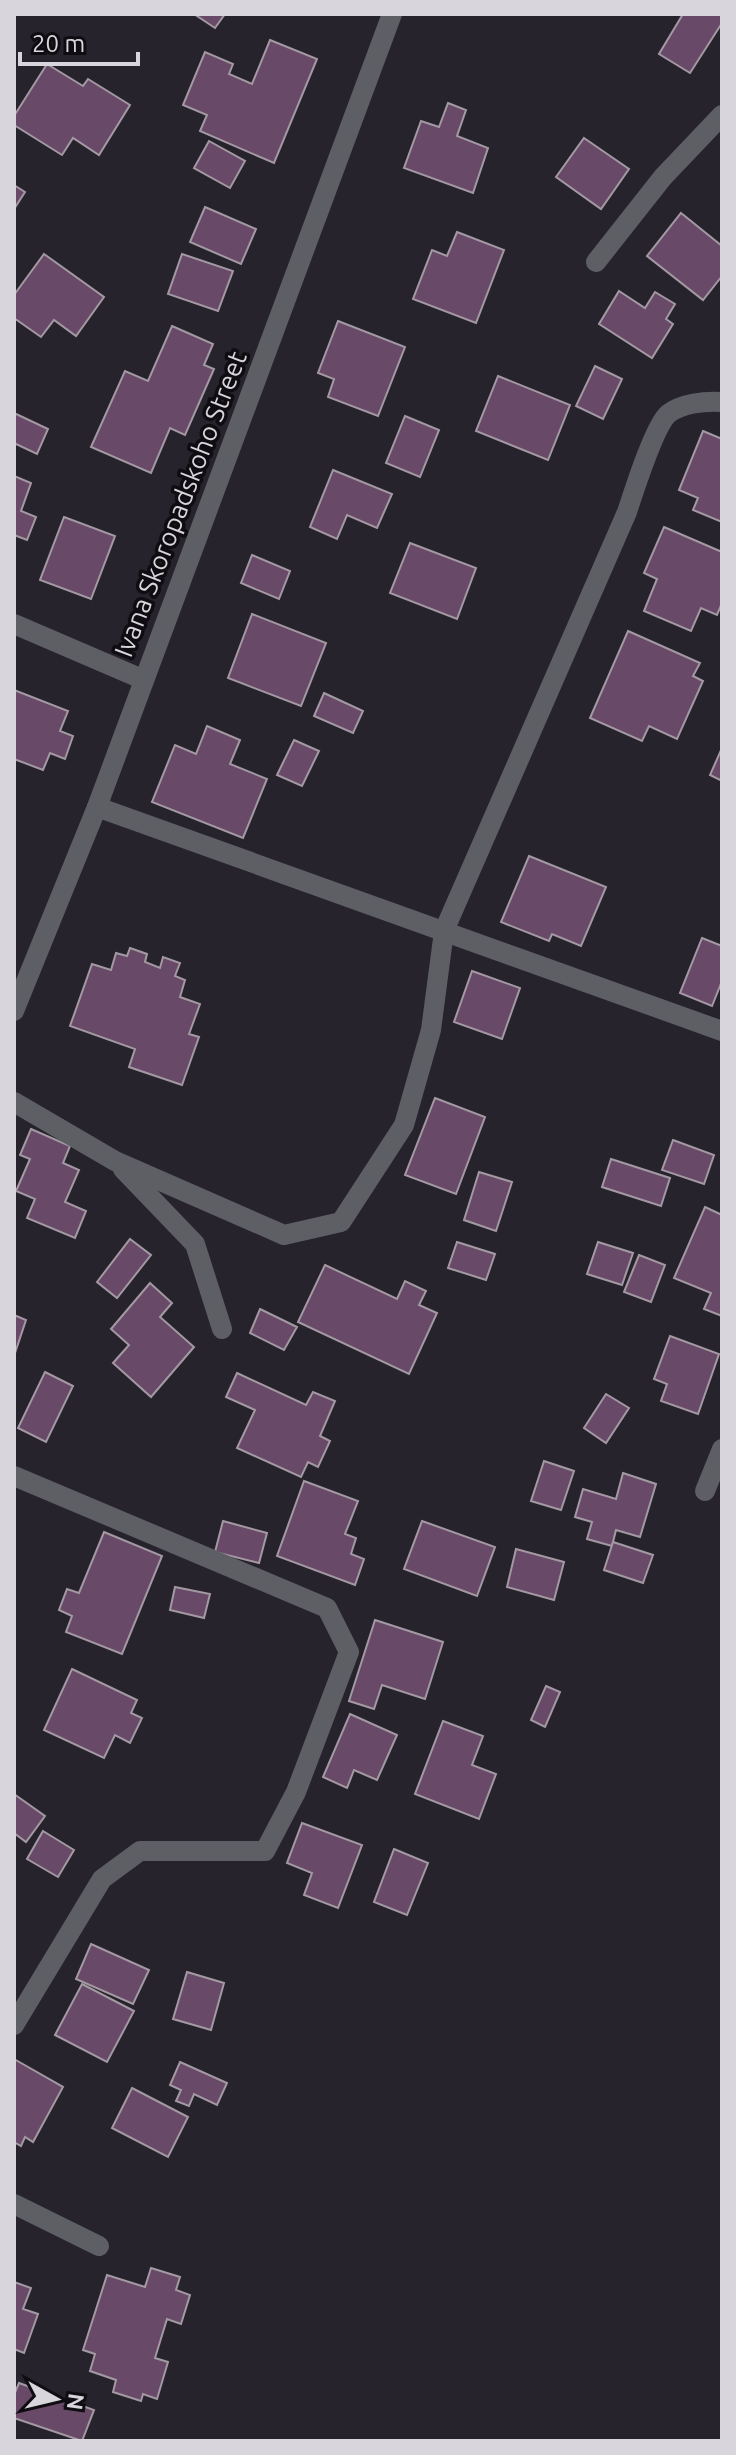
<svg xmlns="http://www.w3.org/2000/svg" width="736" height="2455" viewBox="0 0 736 2455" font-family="Ubuntu,sans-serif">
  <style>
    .building { fill: #684967; stroke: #a399a3; stroke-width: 2 }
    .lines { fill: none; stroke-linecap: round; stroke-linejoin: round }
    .minor { stroke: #5e5f64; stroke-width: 20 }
    .labels { text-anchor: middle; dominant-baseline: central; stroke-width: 7; stroke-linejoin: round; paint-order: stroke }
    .street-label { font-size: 26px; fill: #d8d6dc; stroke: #0f0d11 }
  </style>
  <rect width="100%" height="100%" fill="#27232c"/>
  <g class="building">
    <path d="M 194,14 L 225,14 L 215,28 Z"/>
    <path d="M 683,14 L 722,14 L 722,23 L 690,73 L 659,54 Z"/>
    <path d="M 270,40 L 317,59 L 274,163 L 200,131 L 207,115 L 183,105 L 205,52 L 233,64 L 229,74 L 252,84 Z"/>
    <path d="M 47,64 L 83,86 L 88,79 L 130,105 L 99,155 L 73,138 L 62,155 L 14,125 L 14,116 Z"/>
    <path d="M 448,103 L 466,110 L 457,136 L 488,148 L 473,193 L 404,168 L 421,121 L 439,127 Z"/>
    <path d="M 584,138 L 629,169 L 601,209 L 556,177 Z"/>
    <path d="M 209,141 L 245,161 L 230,188 L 194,168 Z"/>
    <path d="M 14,185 L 25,192 L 14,209 Z"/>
    <path d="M 205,207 L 256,229 L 241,264 L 190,242 Z"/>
    <path d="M 681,213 L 722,246 L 722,276 L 703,300 L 647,256 Z"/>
    <path d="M 457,232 L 504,250 L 476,323 L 413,299 L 432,250 L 447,256 Z"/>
    <path d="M 44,254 L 104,297 L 76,336 L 54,320 L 41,337 L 14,318 L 14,295 Z"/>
    <path d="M 182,254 L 233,271 L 218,311 L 168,294 Z"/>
    <path d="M 619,291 L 645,308 L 655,292 L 675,304 L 666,319 L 673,324 L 652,358 L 599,324 Z"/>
    <path d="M 338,321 L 405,347 L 378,416 L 328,397 L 334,379 L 318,373 Z"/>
    <path d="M 172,326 L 213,344 L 204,365 L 214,369 L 185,435 L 170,428 L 151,473 L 91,447 L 125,371 L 148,381 Z"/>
    <path d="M 595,366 L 622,379 L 603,419 L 576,406 Z"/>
    <path d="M 498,376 L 570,405 L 548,460 L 476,431 Z"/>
    <path d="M 14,413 L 48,429 L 37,454 L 14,443 Z"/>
    <path d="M 405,416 L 439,430 L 420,477 L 386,463 Z"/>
    <path d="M 703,431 L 722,439 L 722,522 L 693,510 L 698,498 L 679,490 Z"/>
    <path d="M 333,470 L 392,494 L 377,528 L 347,515 L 337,539 L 310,527 Z"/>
    <path d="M 14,476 L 31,483 L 21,511 L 36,517 L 27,540 L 14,535 Z"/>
    <path d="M 64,517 L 115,536 L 91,599 L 40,580 Z"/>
    <path d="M 664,527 L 722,552 L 722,603 L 717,615 L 701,608 L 691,631 L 644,611 L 657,579 L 644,573 Z"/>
    <path d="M 410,543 L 476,568 L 457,619 L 390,593 Z"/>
    <path d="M 252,555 L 290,571 L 279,599 L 241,583 Z"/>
    <path d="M 252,614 L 326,643 L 301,706 L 228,678 Z"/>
    <path d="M 628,631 L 700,663 L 693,676 L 703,681 L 677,739 L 649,726 L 642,741 L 590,718 Z"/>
    <path d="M 14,690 L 68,711 L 60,731 L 73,736 L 65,759 L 50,753 L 43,770 L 14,759 Z"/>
    <path d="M 324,693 L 363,711 L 353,733 L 314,716 Z"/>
    <path d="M 207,726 L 240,740 L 230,764 L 267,779 L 243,838 L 152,802 L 175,745 L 196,754 Z"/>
    <path d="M 294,740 L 319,751 L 302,786 L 277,775 Z"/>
    <path d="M 722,748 L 722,781 L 710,775 Z"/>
    <path d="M 529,856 L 606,887 L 581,946 L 552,934 L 549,941 L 501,922 Z"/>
    <path d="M 702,938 L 722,946 L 722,981 L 712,1006 L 680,993 Z"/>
    <path d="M 130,948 L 147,954 L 145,962 L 160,968 L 163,957 L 180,963 L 175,976 L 185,980 L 180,997 L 200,1004 L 189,1034 L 199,1037 L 182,1085 L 129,1067 L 135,1049 L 70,1026 L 92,964 L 111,970 L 116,953 L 127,956 Z"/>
    <path d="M 472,971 L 520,988 L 502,1039 L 454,1022 Z"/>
    <path d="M 435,1098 L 485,1117 L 456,1194 L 405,1175 Z"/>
    <path d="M 31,1129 L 70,1146 L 63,1163 L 79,1170 L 65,1202 L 86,1211 L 75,1238 L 27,1218 L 35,1199 L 16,1191 L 30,1159 L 20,1155 Z"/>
    <path d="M 673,1140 L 714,1155 L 704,1184 L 662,1170 Z"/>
    <path d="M 611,1159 L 670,1178 L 661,1206 L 602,1187 Z"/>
    <path d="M 479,1172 L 512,1182 L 496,1231 L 464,1220 Z"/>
    <path d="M 705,1207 L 722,1215 L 722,1316 L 704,1309 L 711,1293 L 674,1278 Z"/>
    <path d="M 130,1239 L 151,1255 L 117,1298 L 97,1282 Z"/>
    <path d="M 457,1242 L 495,1254 L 486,1280 L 448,1268 Z"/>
    <path d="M 598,1242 L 633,1253 L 622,1285 L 587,1274 Z"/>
    <path d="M 639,1255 L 665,1265 L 651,1302 L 624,1292 Z"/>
    <path d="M 325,1265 L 397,1299 L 405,1281 L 426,1291 L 419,1305 L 437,1313 L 409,1374 L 298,1322 Z"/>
    <path d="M 150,1283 L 172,1303 L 160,1317 L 194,1347 L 151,1397 L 113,1363 L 129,1345 L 111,1329 Z"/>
    <path d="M 260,1309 L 297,1327 L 284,1350 L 250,1333 Z"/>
    <path d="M 14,1315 L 26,1320 L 14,1356 Z"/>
    <path d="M 670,1336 L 719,1354 L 698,1414 L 661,1401 L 667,1384 L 654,1379 Z"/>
    <path d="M 45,1372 L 73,1386 L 46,1442 L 18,1428 Z"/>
    <path d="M 237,1373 L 306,1405 L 313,1392 L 335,1401 L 320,1436 L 330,1441 L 318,1467 L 308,1462 L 301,1477 L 237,1448 L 255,1410 L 226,1397 Z"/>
    <path d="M 606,1394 L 629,1408 L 606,1443 L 584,1428 Z"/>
    <path d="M 544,1461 L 574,1471 L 561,1510 L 531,1501 Z"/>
    <path d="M 623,1473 L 656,1484 L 640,1537 L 616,1530 L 612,1546 L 587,1539 L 592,1522 L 575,1517 L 583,1489 L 616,1499 Z"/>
    <path d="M 304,1481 L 358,1501 L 345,1534 L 356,1538 L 351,1554 L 364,1559 L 355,1585 L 277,1556 Z"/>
    <path d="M 223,1521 L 267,1533 L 259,1563 L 215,1552 Z"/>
    <path d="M 422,1521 L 495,1547 L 477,1596 L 404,1569 Z"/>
    <path d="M 104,1532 L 162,1556 L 122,1654 L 66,1632 L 72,1616 L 59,1610 L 67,1589 L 79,1593 Z"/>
    <path d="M 613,1542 L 653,1555 L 643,1583 L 604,1570 Z"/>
    <path d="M 516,1549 L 564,1562 L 554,1600 L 507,1587 Z"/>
    <path d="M 175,1587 L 210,1594 L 204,1618 L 170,1610 Z"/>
    <path d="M 375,1620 L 443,1642 L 425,1699 L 382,1685 L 374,1709 L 349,1701 Z"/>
    <path d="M 72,1669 L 137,1700 L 131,1713 L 142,1718 L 130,1743 L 115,1735 L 104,1758 L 44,1730 Z"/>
    <path d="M 546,1686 L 560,1692 L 545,1727 L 531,1720 Z"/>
    <path d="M 350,1714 L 397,1735 L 377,1780 L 354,1770 L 347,1788 L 323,1777 Z"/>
    <path d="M 443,1721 L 483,1736 L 472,1765 L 496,1774 L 479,1819 L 415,1794 Z"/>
    <path d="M 14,1794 L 45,1816 L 26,1842 L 14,1833 Z"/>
    <path d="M 302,1823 L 362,1845 L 338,1908 L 304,1895 L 312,1873 L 287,1863 Z"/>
    <path d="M 43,1831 L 74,1850 L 58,1877 L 27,1859 Z"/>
    <path d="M 394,1849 L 428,1863 L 407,1915 L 374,1902 Z"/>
    <path d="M 91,1944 L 149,1970 L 133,2004 L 76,1979 Z"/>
    <path d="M 187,1972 L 224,1983 L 211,2030 L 173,2019 Z"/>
    <path d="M 82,1984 L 134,2011 L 107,2062 L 55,2035 Z"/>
    <path d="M 14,2059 L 63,2087 L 33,2142 L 25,2137 L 21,2146 L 14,2142 Z"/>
    <path d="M 180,2062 L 227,2083 L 217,2105 L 194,2094 L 189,2106 L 176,2101 L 181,2090 L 170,2085 Z"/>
    <path d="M 132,2088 L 188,2117 L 168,2157 L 112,2128 Z"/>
    <path d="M 151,2268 L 180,2277 L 176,2290 L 190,2295 L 181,2324 L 167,2319 L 155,2358 L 168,2362 L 157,2399 L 143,2394 L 141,2401 L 113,2392 L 116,2380 L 90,2371 L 95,2354 L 83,2350 L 107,2275 L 145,2287 Z"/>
    <path d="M 14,2282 L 31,2288 L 23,2309 L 38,2314 L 24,2353 L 14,2349 Z"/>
    <path d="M 19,2383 L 94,2410 L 82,2441 L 14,2418 L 14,2395 Z"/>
  </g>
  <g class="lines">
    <g class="minor">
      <path d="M 596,262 L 663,177 L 722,115"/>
      <path d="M 14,624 L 142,679"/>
      <path d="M 97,807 L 722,1031"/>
      <path d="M 14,1011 L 97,807 L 392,14"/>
      <path d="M 14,1102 L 115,1161 L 284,1235 L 341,1222 L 404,1125 L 431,1030 L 444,931 L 627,512 C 634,491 654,427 668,414 C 682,403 705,401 722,402"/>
      <path d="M 123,1169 L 195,1244 L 222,1329"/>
      <path d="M 14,1476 L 327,1608 L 349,1652 L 296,1792 L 265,1851 L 140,1851 L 102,1879 L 14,2025"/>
      <path d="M 705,1491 L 722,1449"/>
      <path d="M 14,2204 L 99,2246"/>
    </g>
  </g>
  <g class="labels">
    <g class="street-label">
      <text transform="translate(180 504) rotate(-69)">Ivana Skoropadskoho Street</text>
    </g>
  </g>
  <rect width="736" height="2455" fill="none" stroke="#d8d6dc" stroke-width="32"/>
  <g transform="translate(56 2399) rotate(98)" stroke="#0f0d11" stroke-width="6" paint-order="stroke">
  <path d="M0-6L14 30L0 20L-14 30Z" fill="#d8d6dc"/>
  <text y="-12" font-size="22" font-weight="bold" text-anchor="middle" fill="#d8d6dc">N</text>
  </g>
  <path d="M20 52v12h118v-12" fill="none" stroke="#d8d6dc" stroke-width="4"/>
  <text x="32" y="52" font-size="24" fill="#d8d6dc" stroke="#0f0d11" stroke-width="6" paint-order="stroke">20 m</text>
</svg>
